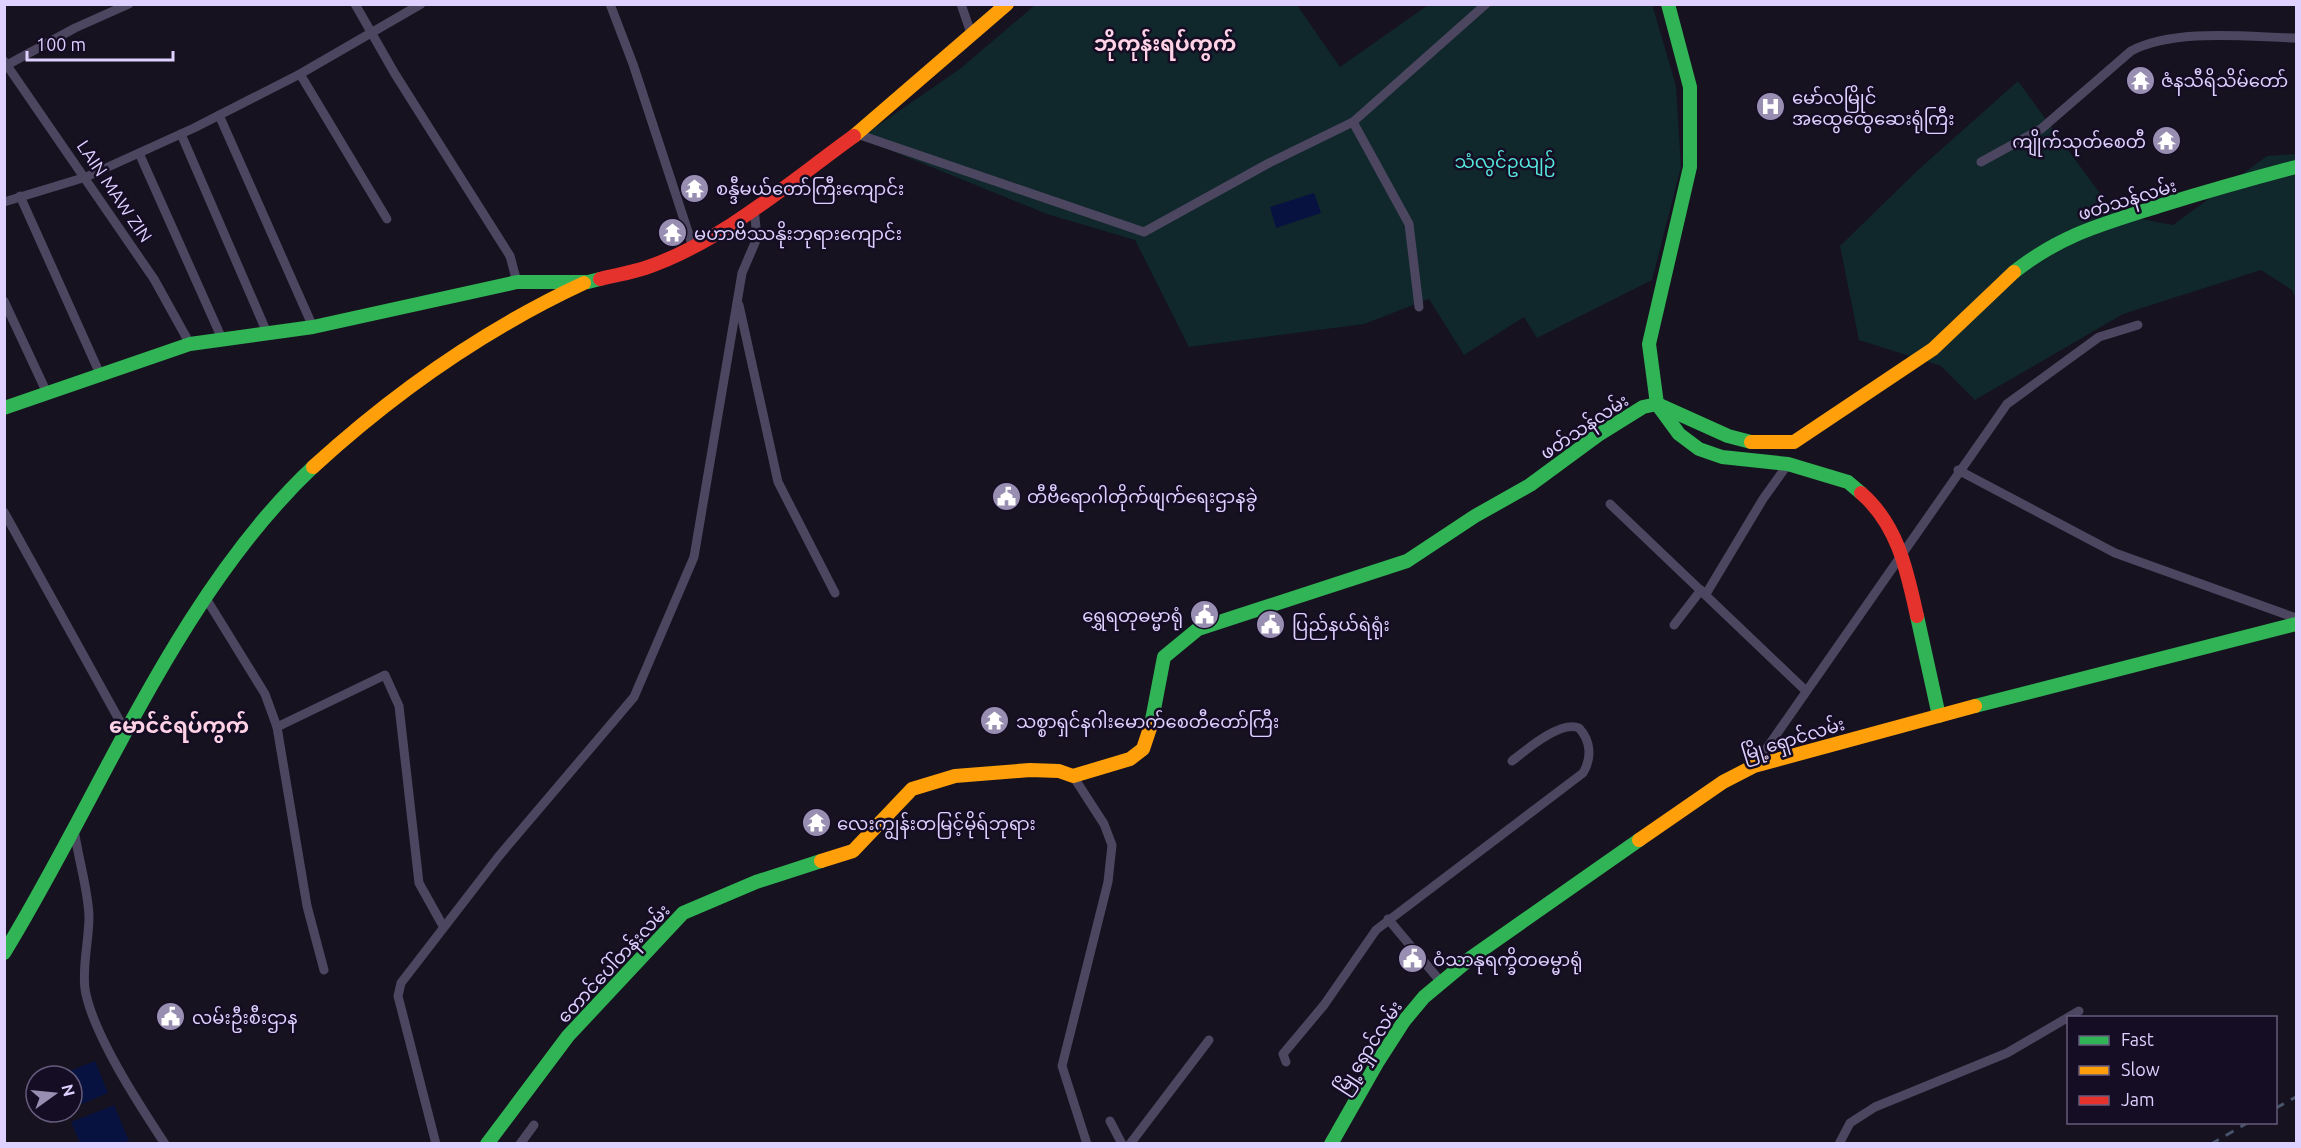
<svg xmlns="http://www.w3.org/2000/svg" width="2301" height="1148" viewBox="0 0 2301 1148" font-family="Ubuntu,'Noto Sans Myanmar',sans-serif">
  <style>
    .green { fill: #10272c }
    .water { fill: #081240 }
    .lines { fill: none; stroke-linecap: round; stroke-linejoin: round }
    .street { stroke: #4c4660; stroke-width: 9 }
    .fast { stroke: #30b455; stroke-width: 14 }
    .slow { stroke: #ff9f0a; stroke-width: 14 }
    .jam { stroke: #e5322d; stroke-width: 14 }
    .rail { stroke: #46536a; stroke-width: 3; stroke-dasharray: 9 8; stroke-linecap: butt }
    .labels { text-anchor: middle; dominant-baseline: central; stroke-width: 5; stroke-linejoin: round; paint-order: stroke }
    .poi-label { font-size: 18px; fill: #ded0ff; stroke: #150d24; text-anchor: start }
    .park-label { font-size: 18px; fill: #55e6dc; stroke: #150d24 }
    .street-label { font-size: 18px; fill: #ded0ff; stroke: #150d24 }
    .quarter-label { font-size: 21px; font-weight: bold; fill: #ffd2e6; stroke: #150d24 }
  </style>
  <rect width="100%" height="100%" fill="#16121f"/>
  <g class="green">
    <path d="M 1652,4 L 1676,86 L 1681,167 L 1652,280 L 1537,338 L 1524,317 L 1464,355 L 1429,299 L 1364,324 L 1189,347 L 1135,240 L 1047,214 L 860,138 L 961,68 L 1035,5 L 1297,5 L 1340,67 L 1428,5 Z"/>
    <path d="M 2018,81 L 2115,214 L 2173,225 L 2267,156 L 2296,154 L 2296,299 L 2292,290 L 2261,270 L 2123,314 L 1975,400 L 1941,366 L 1859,340 L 1840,246 L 1918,170 Z"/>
  </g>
  <g class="water">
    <path d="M 1314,193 L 1321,213 L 1276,228 L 1270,207 Z"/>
    <path d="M 95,1061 L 108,1093 L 72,1108 L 72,1076 L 57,1076 Z"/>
    <path d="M 114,1105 L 129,1141 L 122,1143 L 80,1143 L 71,1122 Z"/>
  </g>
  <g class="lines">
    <g class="street">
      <path d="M 355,4 L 395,74 L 510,256 L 517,282"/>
      <path d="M 610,4 L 633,64 L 693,247"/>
      <path d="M 961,4 L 972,36"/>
      <path d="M 4,61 L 154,279 L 190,344"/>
      <path d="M 7,65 L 75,28 L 129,4"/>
      <path d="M 300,74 L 387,219"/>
      <path d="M 219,115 L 313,327"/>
      <path d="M 1353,122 L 1409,224 L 1419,307"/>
      <path d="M 181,134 L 268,335"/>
      <path d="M 857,134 L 1144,232 L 1269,163 L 1353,122 L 1486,4"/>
      <path d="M 139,153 L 223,341"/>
      <path d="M 1981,162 L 2041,129 L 2131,51 C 2176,28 2247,37 2296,38"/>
      <path d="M 20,196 L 100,374"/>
      <path d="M 4,202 L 86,177 L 194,128 L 300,74 L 421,4"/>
      <path d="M 4,301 L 47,393"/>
      <path d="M 739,305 L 778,482 L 835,593"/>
      <path d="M 1958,470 L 2115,553 L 2296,618"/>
      <path d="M 1610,504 L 1806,691"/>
      <path d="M 4,512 L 127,734"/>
      <path d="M 1706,594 L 1763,499 L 1788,464"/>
      <path d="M 207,600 L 265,694 L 277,727 L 307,906 L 324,970"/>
      <path d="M 1674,625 L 1701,590"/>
      <path d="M 277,727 L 385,675 L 399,706 L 419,883 L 443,926"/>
      <path d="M 1755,765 L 2007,404 L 2099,337 L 2138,325"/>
      <path d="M 1073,776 L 1104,824 L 1112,845 L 1108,882 L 1062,1066 L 1087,1144"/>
      <path d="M 75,835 C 79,861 88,890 89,916 C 89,941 82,965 85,989 C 92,1033 140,1106 165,1144"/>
      <path d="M 1388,919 L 1441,982"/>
      <path d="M 1286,1062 L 1283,1054 L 1324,1005 L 1376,930 L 1583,773 C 1592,758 1591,741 1579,728 C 1561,720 1526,750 1512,761"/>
      <path d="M 1110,1121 L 1122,1144"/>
      <path d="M 436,1144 L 398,996 L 401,983 L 499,856 L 634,697 L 694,557 L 742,273 L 757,238 L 754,208"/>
      <path d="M 520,1144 L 534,1125"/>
      <path d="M 1130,1144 L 1209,1040"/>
      <path d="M 1839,1144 L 1850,1123 L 1875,1107 L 2007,1053 L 2079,1011"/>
    </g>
    <g class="fast">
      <path d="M 1668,4 L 1690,87 L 1690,167 L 1649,344 L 1657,404 L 1679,434 L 1699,449 L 1722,457 L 1788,464 L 1848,482 L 1861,493"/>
      <path d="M 2014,272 C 2062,234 2103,224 2159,206 C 2205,192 2250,179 2296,167"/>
      <path d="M 4,408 L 190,344 L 313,327 L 517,282 L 588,282 L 600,279"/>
      <path d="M 1917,616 L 1939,716"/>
      <path d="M 1975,706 L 2296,624"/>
      <path d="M 1151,725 L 1164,657 L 1198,629 L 1407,561 L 1475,516 L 1530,485 L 1598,435 L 1643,407 L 1657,404 L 1728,436 L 1751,442"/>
      <path d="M 4,953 C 101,795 177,595 313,467"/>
      <path d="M 487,1144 L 568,1036 L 683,913 L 756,882 L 821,861"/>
      <path d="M 1331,1144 L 1377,1063 L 1404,1021 L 1424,997 L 1472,957 L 1639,840"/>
    </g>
    <g class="slow">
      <path d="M 854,136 L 1007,4"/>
      <path d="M 1751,442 L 1794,442 L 1933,349 L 2014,272"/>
      <path d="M 313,467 C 395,392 483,330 584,283"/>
      <path d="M 1639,840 L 1723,782 L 1754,766 L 1975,706"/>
      <path d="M 821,861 L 853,851 L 912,789 L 955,776 L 1030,770 L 1059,771 L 1073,776 L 1130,759 L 1143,749 L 1151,725"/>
    </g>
    <g class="jam">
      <path d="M 600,279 C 615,275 630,273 645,268 C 720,243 790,182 854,136"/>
      <path d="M 1861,493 C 1898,525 1907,571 1917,616"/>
    </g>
    <g class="rail">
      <path d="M 2276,1108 L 2296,1097"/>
      <path d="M 2211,1144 L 2249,1122"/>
    </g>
  </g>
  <defs>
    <symbol id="temple-disc" viewBox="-11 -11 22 22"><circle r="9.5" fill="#988eb1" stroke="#150d24"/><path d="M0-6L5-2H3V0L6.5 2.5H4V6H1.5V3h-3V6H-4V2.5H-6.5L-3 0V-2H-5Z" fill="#fff"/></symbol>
    <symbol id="hospital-disc" viewBox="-11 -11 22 22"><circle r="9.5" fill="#988eb1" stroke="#150d24"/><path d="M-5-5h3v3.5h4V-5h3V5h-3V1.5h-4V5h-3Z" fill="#fff"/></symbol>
    <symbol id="civic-disc" viewBox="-11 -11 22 22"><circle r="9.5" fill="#988eb1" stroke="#150d24"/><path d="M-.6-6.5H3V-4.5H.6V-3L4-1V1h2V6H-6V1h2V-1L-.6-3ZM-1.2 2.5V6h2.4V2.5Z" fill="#fff"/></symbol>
  </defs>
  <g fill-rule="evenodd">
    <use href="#temple-disc" x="2124" y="64" width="33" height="33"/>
    <use href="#hospital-disc" x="1754" y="90" width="33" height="33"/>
    <use href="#temple-disc" x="2150" y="124" width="33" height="33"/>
    <use href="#temple-disc" x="678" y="172" width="33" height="33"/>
    <use href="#temple-disc" x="656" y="216" width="33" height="33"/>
    <use href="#civic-disc" x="990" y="480" width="33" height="33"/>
    <use href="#civic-disc" x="1188" y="598" width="33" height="33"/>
    <use href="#civic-disc" x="1254" y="608" width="33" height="33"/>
    <use href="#temple-disc" x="978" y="704" width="33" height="33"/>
    <use href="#temple-disc" x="800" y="806" width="33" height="33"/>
    <use href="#civic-disc" x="1396" y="942" width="33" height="33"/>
    <use href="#civic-disc" x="154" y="1000" width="33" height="33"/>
  </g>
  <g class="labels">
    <g class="poi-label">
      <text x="2161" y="80">ဇံနသီရိသိမ်တော်</text>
      <text x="1792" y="97">မော်လမြိုင်<tspan x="1792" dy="21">အထွေထွေဆေးရုံကြီး</tspan></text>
      <text x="2146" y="141" text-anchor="end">ကျိုက်သုတ်စေတီ</text>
      <text x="716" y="188">စန္ဒီမယ်တော်ကြီးကျောင်း</text>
      <text x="694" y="233">မဟာဗိဿနိုးဘုရားကျောင်း</text>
      <text x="1027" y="496">တီဗီရောဂါတိုက်ဖျက်ရေးဌာနခွဲ</text>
      <text x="1183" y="615" text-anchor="end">ရွှေရတုဓမ္မာရုံ</text>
      <text x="1292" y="624">ပြည်နယ်ရဲရုံး</text>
      <text x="1016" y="721">သစ္စာရှင်နဂါးမောက်စေတီတော်ကြီး</text>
      <text x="837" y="823">လေးကျွန်းတမြင့်မိုရ်ဘုရား</text>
      <text x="1433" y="959">ဝံသာနုရက္ခိတဓမ္မာရုံ</text>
      <text x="192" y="1017">လမ်းဦးစီးဌာန</text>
    </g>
    <g class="park-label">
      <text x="1505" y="161">သံလွင်ဥယျဉ်</text>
    </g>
    <g class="street-label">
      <text transform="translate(115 191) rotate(56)">LAIN MAW ZIN</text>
      <text transform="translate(2127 199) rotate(-17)">ဖတ်သန်လမ်း</text>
      <text transform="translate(1584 426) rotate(-34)">ဖတ်သန်လမ်း</text>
      <text transform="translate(1793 738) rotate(-17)">မြို့ရှောင်လမ်း</text>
      <text transform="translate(613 963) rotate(-47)">တောင်ပေါ်တန်းလမ်း</text>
      <text transform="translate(1368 1047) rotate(-57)">မြို့ရှောင်လမ်း</text>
    </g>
    <g class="quarter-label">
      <text x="1165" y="43">ဘိုကုန်းရပ်ကွက်</text>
      <text x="179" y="725">မောင်ငံရပ်ကွက်</text>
    </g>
  </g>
  <rect width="2301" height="1148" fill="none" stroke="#ded0ff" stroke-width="12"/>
  <rect x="2067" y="1016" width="210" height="108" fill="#150d24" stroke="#655b7c" stroke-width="1.5"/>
  <rect x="2079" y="1036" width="30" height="9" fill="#30b455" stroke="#655b7c" stroke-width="1.5"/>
  <text x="2121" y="1046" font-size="18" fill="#ded0ff">Fast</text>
  <rect x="2079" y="1066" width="30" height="9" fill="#ff9f0a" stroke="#655b7c" stroke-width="1.5"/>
  <text x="2121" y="1076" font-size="18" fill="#ded0ff">Slow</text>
  <rect x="2079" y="1096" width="30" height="9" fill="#e5322d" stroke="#655b7c" stroke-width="1.5"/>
  <text x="2121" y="1106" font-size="18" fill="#ded0ff">Jam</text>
  <g transform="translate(54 1094) rotate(75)"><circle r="28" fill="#150d24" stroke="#655b7c" stroke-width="1.5"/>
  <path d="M0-4.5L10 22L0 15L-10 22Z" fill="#988eb1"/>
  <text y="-9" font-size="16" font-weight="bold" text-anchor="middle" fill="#ded0ff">N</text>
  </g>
  <path d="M27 51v9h146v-9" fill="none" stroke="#ded0ff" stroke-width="3"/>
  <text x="36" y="51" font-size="18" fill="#ded0ff" stroke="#150d24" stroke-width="4.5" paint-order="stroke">100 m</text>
</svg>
